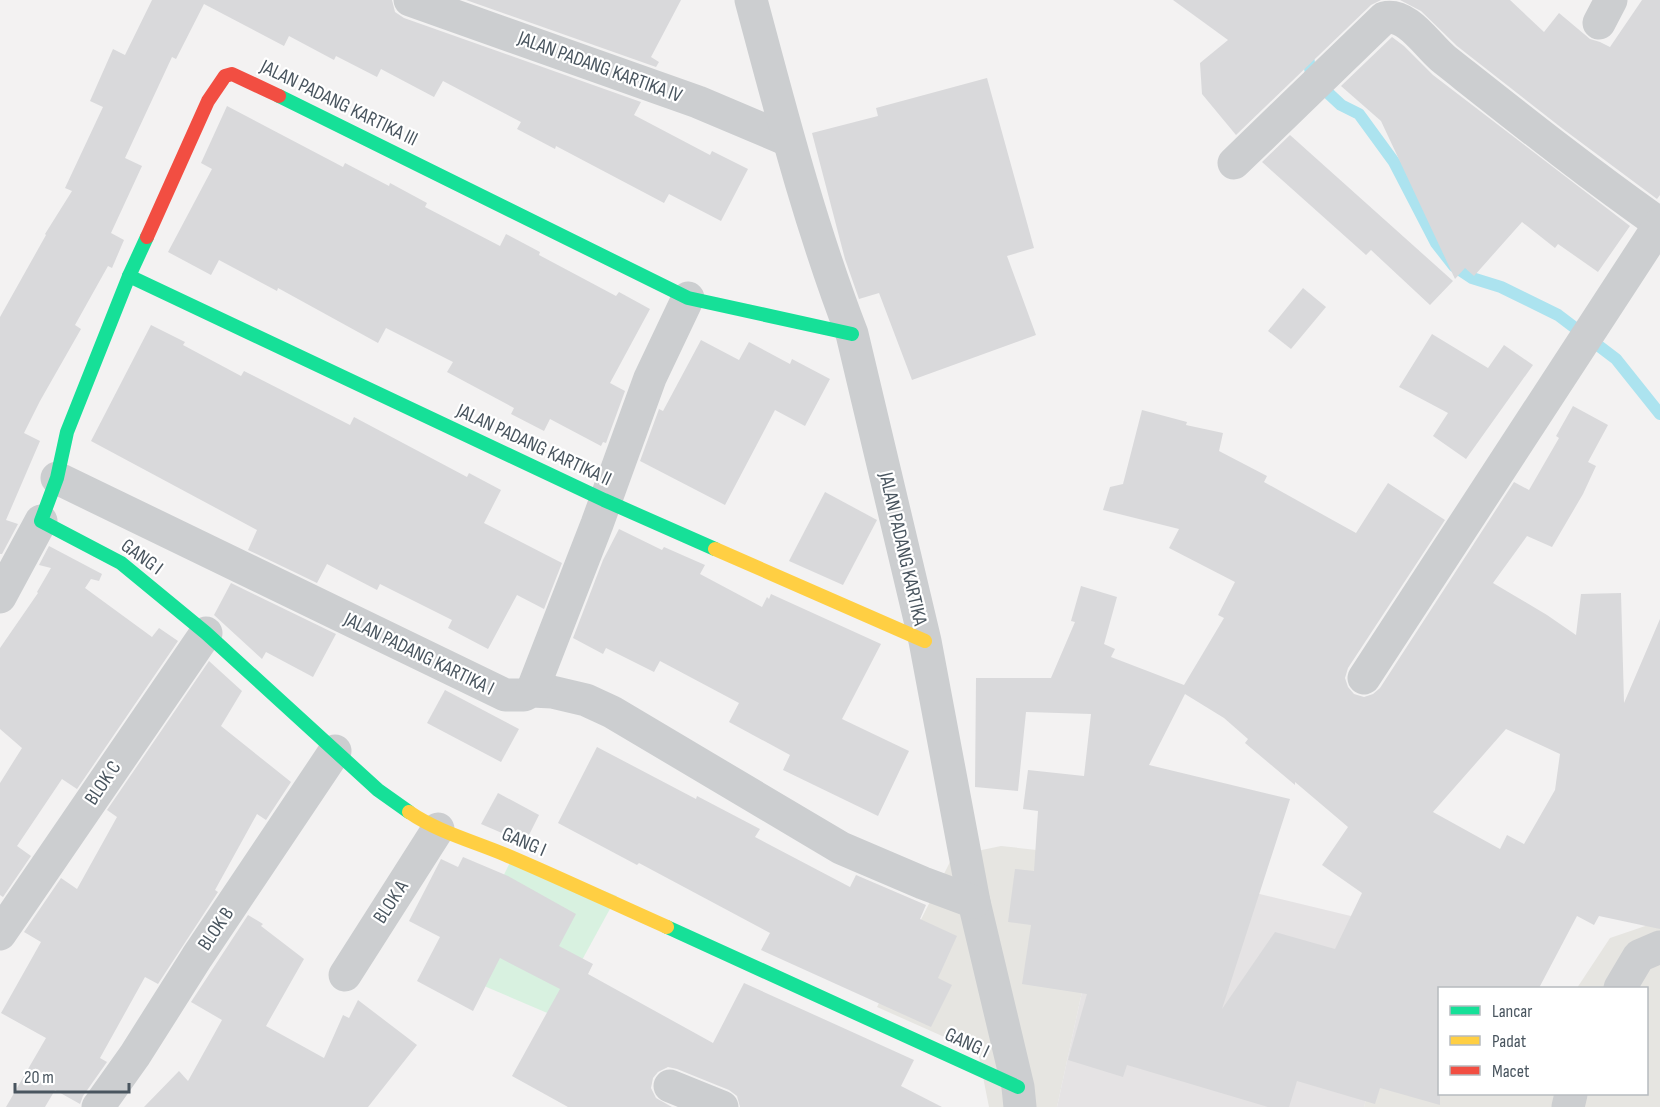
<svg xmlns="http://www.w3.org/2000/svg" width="1660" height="1107" viewBox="0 0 1660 1107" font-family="'Sofia Sans Condensed',sans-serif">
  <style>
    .commercial { fill: #e6e5e1 }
    .education { fill: #e5e3e4 }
    .green { fill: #d8f1e0 }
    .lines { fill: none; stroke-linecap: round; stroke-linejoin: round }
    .stream { stroke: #ace3ef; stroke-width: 12 }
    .building { fill: #d9d9db; fill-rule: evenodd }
    .street { stroke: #ccced0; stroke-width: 33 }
    .fast { stroke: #16e098; stroke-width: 14 }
    .slow { stroke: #ffcf43; stroke-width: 14 }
    .jam { stroke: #f24e42; stroke-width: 14 }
    .labels { text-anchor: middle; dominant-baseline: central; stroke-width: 4.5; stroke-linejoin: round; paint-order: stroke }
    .street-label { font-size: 20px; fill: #49555f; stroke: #fff }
  </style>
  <rect width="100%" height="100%" fill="#f3f2f2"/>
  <g class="commercial">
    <path d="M 1001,846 L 1111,858 L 1057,1107 L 989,1107 L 978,1052 L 877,1007 L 953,856 Z"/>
    <path d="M 1660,921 L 1660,1107 L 1364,1107 L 1392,1005 L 1440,1094 L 1646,1094 L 1646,988 L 1577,988 L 1610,938 Z"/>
  </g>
  <path class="education" d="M 1111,858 L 1413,931 L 1364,1107 L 1057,1107 Z"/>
  <path class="green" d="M 513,856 L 617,896 L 552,1015 L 456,974 Z"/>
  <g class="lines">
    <path class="stream" d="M 1306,48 L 1312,78 L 1341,105 L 1359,114 L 1394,162 L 1436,243 L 1454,266 L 1472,278 L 1501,287 L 1558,315 L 1616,359 L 1660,414"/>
  </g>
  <g class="building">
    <path d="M 152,0 L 392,0 L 395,12 L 404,18 L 641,102 L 634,115 L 710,155 L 712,151 L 748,169 L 721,221 L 669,194 L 664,203 L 556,146 L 555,149 L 517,129 L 521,122 L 443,81 L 434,97 L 381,69 L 377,77 L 336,56 L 334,60 L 289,36 L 284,46 L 204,4 L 176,59 L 172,57 L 125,158 L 142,166 L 111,233 L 124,240 L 112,268 L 108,266 L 75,325 L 81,329 L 40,401 L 24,433 L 40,441 L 6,520 L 18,524 L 2,554 L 0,554 L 0,317 L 46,235 L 45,234 L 72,191 L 65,188 L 103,107 L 90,101 L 113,49 L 125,55 Z"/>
    <path d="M 466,0 L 681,0 L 651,57 L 659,62 L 656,67 Z"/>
    <path d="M 1173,0 L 1381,0 L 1371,5 L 1236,135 L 1202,94 L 1200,63 L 1228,40 Z"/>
    <path d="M 1400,0 L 1510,0 L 1544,32 L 1559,13 L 1590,39 L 1600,42 L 1610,47 L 1642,0 L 1660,0 L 1660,195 L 1657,199 L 1563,129 L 1457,46 L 1421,11 Z"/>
    <path d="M 1392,37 L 1404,46 L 1433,75 L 1630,226 L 1598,272 L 1558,244 L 1555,248 L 1522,222 L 1474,276 L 1465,268 L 1455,279 L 1381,121 L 1341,86 Z"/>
    <path d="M 987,78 L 1034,248 L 1007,256 L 1036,335 L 912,380 L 879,293 L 859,299 L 845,259 L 812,133 L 878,116 L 876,108 Z"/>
    <path d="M 227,106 L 343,167 L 345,163 L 389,186 L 390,183 L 427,203 L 425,207 L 500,246 L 506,234 L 540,252 L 539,255 L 616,296 L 619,292 L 650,309 L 610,383 L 625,391 L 606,443 L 603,442 L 601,446 L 550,419 L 544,431 L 511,414 L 514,408 L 447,372 L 453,362 L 386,328 L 378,343 L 278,288 L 277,291 L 219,260 L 211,275 L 168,252 L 212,169 L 201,163 Z"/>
    <path d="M 1290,135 L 1453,281 L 1430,305 L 1371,250 L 1366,255 L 1262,162 Z"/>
    <path d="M 1303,288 L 1326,307 L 1291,349 L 1268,331 Z"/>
    <path d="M 151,325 L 185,342 L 183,345 L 241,376 L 244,371 L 350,425 L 354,417 L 467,477 L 469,473 L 501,490 L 484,523 L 562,563 L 544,609 L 517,595 L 488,649 L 448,628 L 452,620 L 380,584 L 377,590 L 327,564 L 317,583 L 248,550 L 257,530 L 91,441 Z"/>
    <path d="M 1432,334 L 1488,368 L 1504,345 L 1533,365 L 1466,459 L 1433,436 L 1448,413 L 1399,387 Z"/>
    <path d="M 701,340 L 739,360 L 749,342 L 790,364 L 792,359 L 830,379 L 805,426 L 775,410 L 725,505 L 640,461 L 659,409 L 663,411 Z"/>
    <path d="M 1573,406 L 1608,425 L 1588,462 L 1596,466 L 1583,494 L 1552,547 L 1527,536 L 1493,583 L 1547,615 L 1576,635 L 1581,594 L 1621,593 L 1624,703 L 1660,619 L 1660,929 L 1599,916 L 1594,925 L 1577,916 L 1539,988 L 1440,988 L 1440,1105 L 1380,1088 L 1375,1104 L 1297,1081 L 1289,1107 L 1268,1107 L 1127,1065 L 1123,1077 L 1068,1060 L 1087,994 L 1022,984 L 1031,925 L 1008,922 L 1015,869 L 1034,871 L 1038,811 L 1023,809 L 1028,770 L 1084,776 L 1091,714 L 1026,712 L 1018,791 L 975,787 L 976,678 L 1051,678 L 1075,622 L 1071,621 L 1081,586 L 1117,597 L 1104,644 L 1115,649 L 1111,657 L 1184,685 L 1224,618 L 1218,615 L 1235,582 L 1169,548 L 1179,529 L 1103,510 L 1110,487 L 1123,484 L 1142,410 L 1187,422 L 1186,425 L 1223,433 L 1219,451 L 1267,476 L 1264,482 L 1356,533 L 1388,483 L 1445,520 L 1348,668 L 1345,678 L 1348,687 L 1354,694 L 1364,697 L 1373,694 L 1380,688 L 1514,482 L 1529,490 L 1559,438 L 1556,436 ZM 1185,694 L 1224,718 L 1248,739 L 1245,743 L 1295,785 L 1295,782 L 1348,827 L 1322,865 L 1362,893 L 1335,949 L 1275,932 L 1222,1009 L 1290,799 L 1149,765 ZM 1506,729 L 1560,754 L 1555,790 L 1524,844 L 1507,835 L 1500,849 L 1433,812 Z"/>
    <path d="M 825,492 L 877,520 L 843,585 L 789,561 Z"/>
    <path d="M 619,529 L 662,550 L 664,547 L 705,565 L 700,574 L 762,607 L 767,597 L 769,599 L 771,594 L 881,644 L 842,719 L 909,751 L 878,816 L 783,770 L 790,755 L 729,722 L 739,703 L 660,661 L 654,672 L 606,648 L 603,654 L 573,638 L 603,560 Z"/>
    <path d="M 49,546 L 102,574 L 99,581 L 91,579 L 85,588 L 152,637 L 159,628 L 178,641 L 77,789 L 62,779 L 17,846 L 31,856 L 3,897 L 0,895 L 0,783 L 22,748 L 0,729 L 0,648 L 38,593 L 37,592 L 51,568 L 39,565 Z"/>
    <path d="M 231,583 L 336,634 L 313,677 L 266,652 L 262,659 L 214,615 Z"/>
    <path d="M 209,661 L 242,691 L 221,726 L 291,782 L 266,820 L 257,814 L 215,890 L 218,892 L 158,984 L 145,977 L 100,1058 L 107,1062 L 83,1096 L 80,1104 L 55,1090 L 45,1107 L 6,1107 L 46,1038 L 1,1013 L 41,942 L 24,932 L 61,878 L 77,889 L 117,817 L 107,810 Z"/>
    <path d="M 445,690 L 519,729 L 501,762 L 427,723 Z"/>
    <path d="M 597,747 L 696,799 L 697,796 L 760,829 L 755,837 L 850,887 L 856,875 L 926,905 L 920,919 L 957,936 L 938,978 L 952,985 L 931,1027 L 761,950 L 770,933 L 639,863 L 637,865 L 558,823 Z"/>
    <path d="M 498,793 L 539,815 L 525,843 L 481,824 Z"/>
    <path d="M 463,857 L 508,876 L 576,914 L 559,946 L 593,964 L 588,974 L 713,1043 L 744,983 L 914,1060 L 901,1086 L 942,1107 L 740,1107 L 737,1096 L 729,1090 L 677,1069 L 668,1067 L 658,1072 L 653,1078 L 651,1088 L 656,1098 L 672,1107 L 568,1107 L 512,1076 L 560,989 L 500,958 L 473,1011 L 417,981 L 440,937 L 409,921 L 441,859 L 458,867 Z"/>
    <path d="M 248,915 L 263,924 L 261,926 L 304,959 L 266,1026 L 324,1058 L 343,1015 L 349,1018 L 358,1000 L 417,1045 L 368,1107 L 144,1107 L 179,1071 L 188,1081 L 222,1020 L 191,1002 Z"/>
  </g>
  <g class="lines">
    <g class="street">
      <path d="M 410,0 L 698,102 L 788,140"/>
      <path d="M 751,0 C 781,112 810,225 852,334 L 925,641 L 974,902 L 1018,1087 L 1020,1107"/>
      <path d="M 1599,23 L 1611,0"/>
      <path d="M 1234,163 L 1384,18 C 1408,12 1428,47 1445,60 C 1516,116 1586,172 1660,224"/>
      <path d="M 57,478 L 505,695 L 524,695 L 532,691 L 552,692 L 586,700 L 612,712 L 841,848 L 923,883 L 974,902"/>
      <path d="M 0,597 L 41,521"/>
      <path d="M 1364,678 L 1660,224"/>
      <path d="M 532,691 L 597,524 L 650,378 L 688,298"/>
      <path d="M 0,934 L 206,633"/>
      <path d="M 345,975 L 438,829"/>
      <path d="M 1620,988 L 1639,956 L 1660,947"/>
      <path d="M 670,1086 L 722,1107"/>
      <path d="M 98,1107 L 135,1055 L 197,957 L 335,751"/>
      <path d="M 1568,1107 L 1571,1094"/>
    </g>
    <g class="fast">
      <path d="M 279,96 L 688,298 L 852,334"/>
      <path d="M 147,237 L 129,276 L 67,432 L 57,478 L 41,521 L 121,563 L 206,633 L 378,790 L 409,812"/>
      <path d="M 129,276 L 604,500 L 715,549"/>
      <path d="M 667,927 L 1018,1087"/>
    </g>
    <g class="slow">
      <path d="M 715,549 L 925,641"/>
      <path d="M 409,812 C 438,832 473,841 506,855 C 560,878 613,903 667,927"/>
    </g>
    <path class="jam" d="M 147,237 L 208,101 L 225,76 L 232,74 L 279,96"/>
  </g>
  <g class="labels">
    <g class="street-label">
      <text transform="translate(600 67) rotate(20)">JALAN PADANG KARTIKA IV</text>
      <text transform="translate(339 103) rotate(26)">JALAN PADANG KARTIKA III</text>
      <text transform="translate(534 445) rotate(25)">JALAN PADANG KARTIKA II</text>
      <text transform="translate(903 549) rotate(77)">JALAN PADANG KARTIKA</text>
      <text transform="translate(142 557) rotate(36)">GANG I</text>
      <text transform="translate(419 654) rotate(26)">JALAN PADANG KARTIKA I</text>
      <text transform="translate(103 783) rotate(-56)">BLOK C</text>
      <text transform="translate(524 842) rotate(23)">GANG I</text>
      <text transform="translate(391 902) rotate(-57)">BLOK A</text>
      <text transform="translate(216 929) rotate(-56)">BLOK B</text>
      <text transform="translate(967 1043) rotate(25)">GANG I</text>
    </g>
  </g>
  <rect x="1438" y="987" width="210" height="108" fill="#ffffff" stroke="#b6bbbf" stroke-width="1.5"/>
  <rect x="1450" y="1006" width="30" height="9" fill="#16e098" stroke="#b6bbbf" stroke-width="1.5"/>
  <text x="1492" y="1017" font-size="18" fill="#49555f">Lancar</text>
  <rect x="1450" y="1036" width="30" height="9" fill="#ffcf43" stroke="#b6bbbf" stroke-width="1.5"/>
  <text x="1492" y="1047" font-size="18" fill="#49555f">Padat</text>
  <rect x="1450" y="1066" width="30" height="9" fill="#f24e42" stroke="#b6bbbf" stroke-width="1.5"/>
  <text x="1492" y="1077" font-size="18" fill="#49555f">Macet</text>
  <path d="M15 1083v9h114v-9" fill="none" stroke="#49555f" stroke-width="3"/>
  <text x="24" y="1083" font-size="18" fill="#49555f" stroke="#ffffff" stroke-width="4.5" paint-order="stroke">20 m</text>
</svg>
